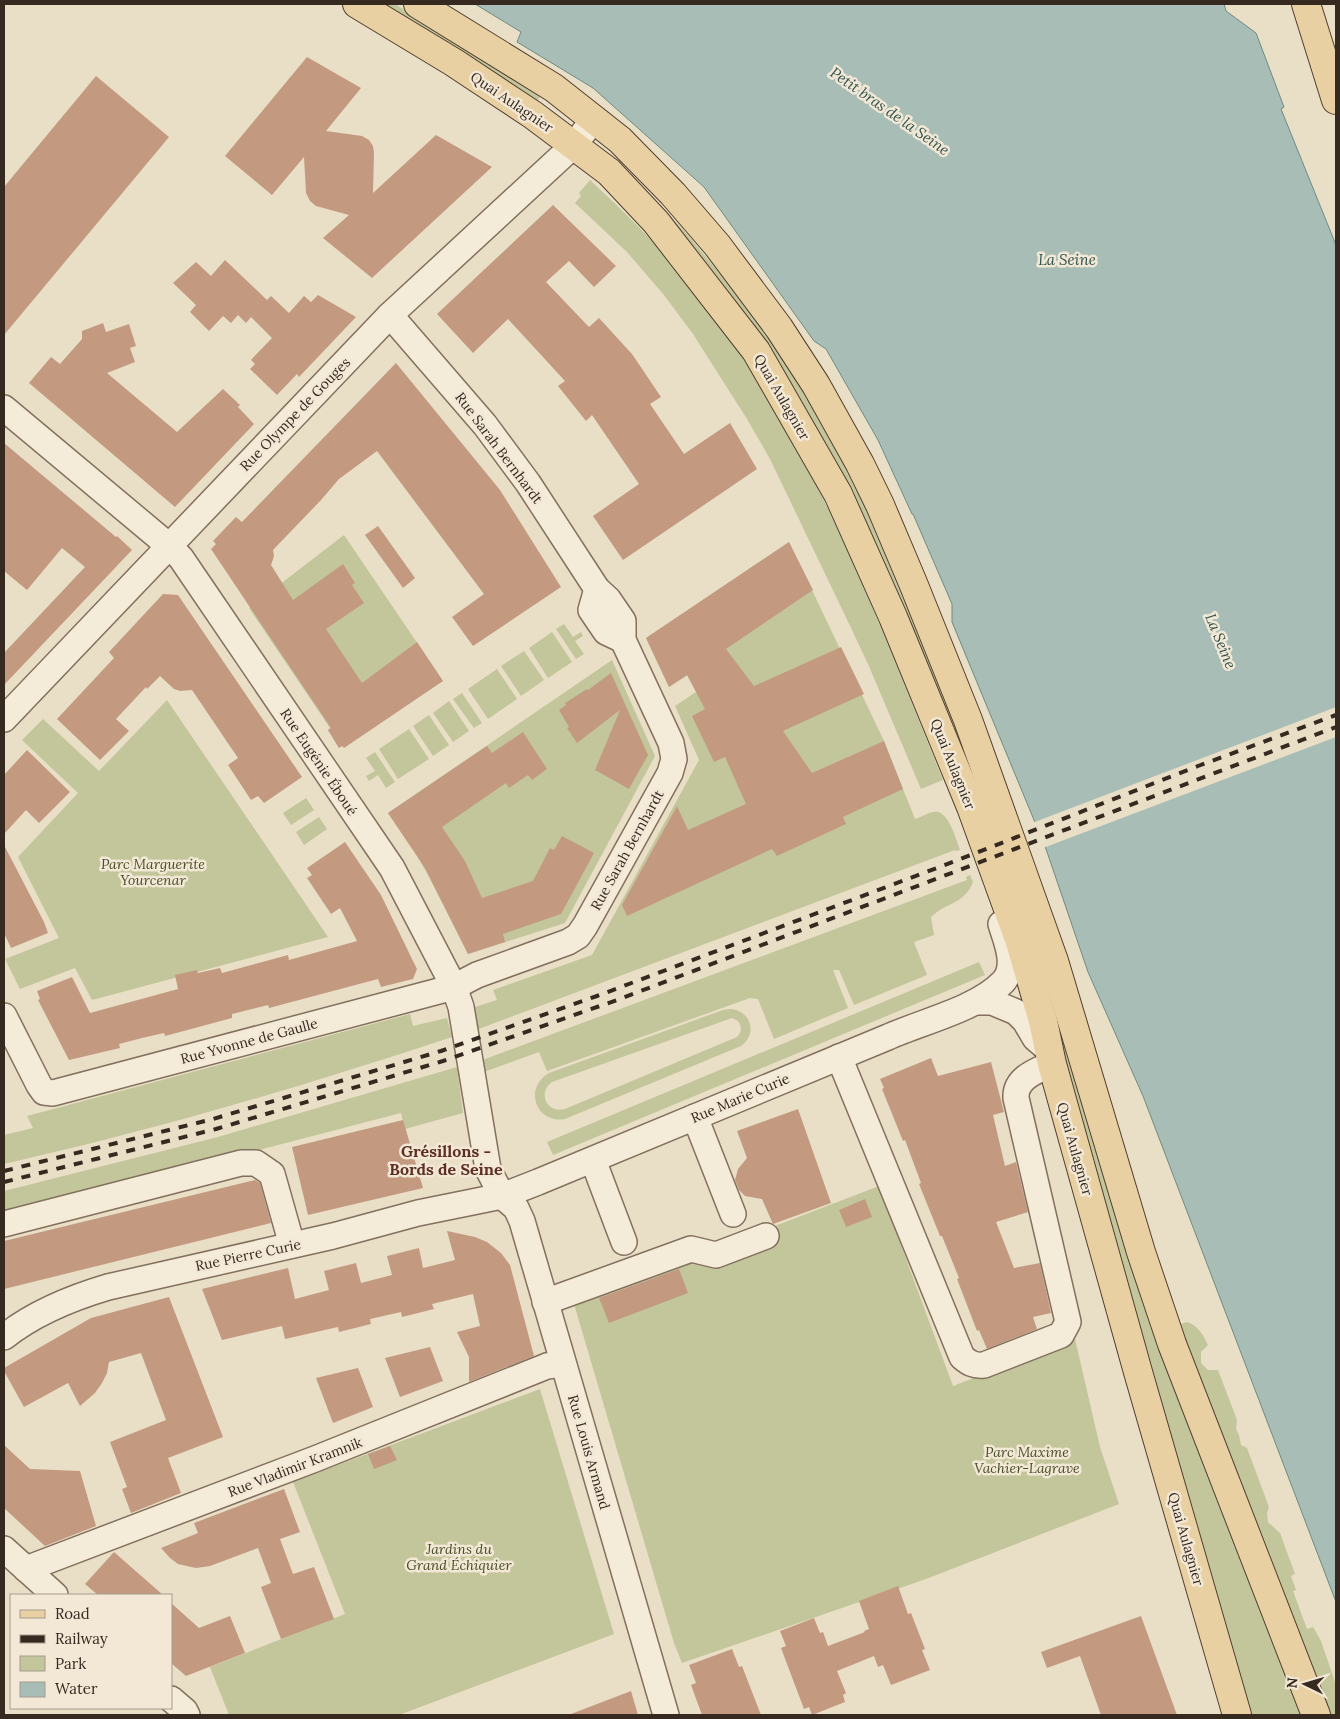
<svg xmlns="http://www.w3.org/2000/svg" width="1340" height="1719" viewBox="0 0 1340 1719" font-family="Lora,serif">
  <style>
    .green { fill: #c3c69b; fill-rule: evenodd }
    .water { fill: #a7bdb6; stroke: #6f8b83 }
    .pier { fill: #e9dec6 }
    .building { fill: #c39a80 }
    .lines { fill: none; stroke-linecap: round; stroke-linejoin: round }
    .minor-casing { stroke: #83705e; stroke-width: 28 }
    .major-casing { stroke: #513f31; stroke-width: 30 }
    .minor { stroke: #f5ebd9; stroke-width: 25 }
    .major { stroke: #e8d0a2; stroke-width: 28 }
    .rail { stroke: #352920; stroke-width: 4; stroke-dasharray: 9 9; stroke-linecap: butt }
    .labels { text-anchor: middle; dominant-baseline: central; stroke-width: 5; stroke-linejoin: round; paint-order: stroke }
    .street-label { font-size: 14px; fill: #352920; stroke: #f2e8d5 }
    .park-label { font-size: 14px; font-style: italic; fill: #474f29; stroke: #f2e8d5 }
    .water-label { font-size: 15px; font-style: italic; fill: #31534f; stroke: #f2e8d5 }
    .quarter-label { font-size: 16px; font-weight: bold; fill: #5d2e24; stroke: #f2e8d5 }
  </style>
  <rect width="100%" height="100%" fill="#e9dec6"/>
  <g class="green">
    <path d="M 379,4 L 395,4 L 508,74 L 544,92 L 537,101 L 502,78 Z"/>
    <path d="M 609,156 L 612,156 L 656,200 L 687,234 L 756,317 L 805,386 L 876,521 L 893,571 L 974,770 L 1041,967 L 1121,1234 L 1305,1715 L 1251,1715 L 1239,1678 L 981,804 L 714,274 C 682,232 645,194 609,156 Z"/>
    <path d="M 590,180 C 611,200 633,220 652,241 C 703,299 750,364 788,432 C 850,542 895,663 943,780 L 921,789 L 868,664 L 842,609 L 770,459 L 747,419 L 693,334 L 664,295 L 627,252 L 575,203 L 581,196 L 579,193 Z"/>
    <path d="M 344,535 L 443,681 L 339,748 L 328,730 L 330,728 L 249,608 Z"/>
    <path d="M 789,542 L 884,741 L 915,819 C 921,817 927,813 934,812 C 948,809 956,839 960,850 L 956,851 L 955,850 L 476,1030 L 475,1007 L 497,1000 L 493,990 L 592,955 L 699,760 L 675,706 L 696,692 L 695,690 L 697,689 L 688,675 L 669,687 L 646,638 Z"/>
    <path d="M 564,624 L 573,637 L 581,632 L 583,636 L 575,641 L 584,654 L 576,659 L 556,629 Z"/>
    <path d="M 552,632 L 572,662 L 548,678 L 529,648 Z"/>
    <path d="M 524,651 L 544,680 L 521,696 L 501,666 Z"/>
    <path d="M 612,660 L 655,756 L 565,923 L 468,954 L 429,877 L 417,856 L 388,813 Z"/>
    <path d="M 497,669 L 517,699 L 488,719 L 468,689 Z"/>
    <path d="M 462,693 L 482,723 L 474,728 L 453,699 Z"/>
    <path d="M 167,700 L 328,937 L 92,1000 L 75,968 L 20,989 L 5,959 L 59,938 L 18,857 L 78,793 L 22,740 L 43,719 L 99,771 Z"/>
    <path d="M 449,701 L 469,731 L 453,742 L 433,713 Z"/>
    <path d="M 429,715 L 449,745 L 433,756 L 413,726 Z"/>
    <path d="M 409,729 L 429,759 L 398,779 L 379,749 Z"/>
    <path d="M 375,752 L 395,782 L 386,788 L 378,775 L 369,781 L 366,776 L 375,771 L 366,758 Z"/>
    <path d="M 306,798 L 314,810 L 291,825 L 283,813 Z"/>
    <path d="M 319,817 L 327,829 L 304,845 L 296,832 Z"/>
    <path d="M 970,875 L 973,882 C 964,905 946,902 931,917 L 934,935 L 914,942 L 927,975 L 854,1005 L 839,970 L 833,970 L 848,1008 L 774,1039 L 758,999 L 750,998 L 547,1071 L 539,1052 L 484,1072 L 480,1061 L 967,880 L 966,877 Z"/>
    <path d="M 979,962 L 985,975 L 553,1155 L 547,1142 Z"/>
    <path d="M 731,1009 C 751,1011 758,1034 741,1046 L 565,1119 C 536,1124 523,1088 549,1073 L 723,1010 ZM 732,1018 L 738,1021 C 742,1027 742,1032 737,1037 L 565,1109 C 547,1114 537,1093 552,1082 Z"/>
    <path d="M 410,1014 L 413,1026 L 447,1018 L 452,1037 C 304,1086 155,1130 4,1164 L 4,1135 L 33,1128 L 27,1116 Z"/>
    <path d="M 457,1067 L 463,1113 L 405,1129 L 401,1113 L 101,1191 L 4,1213 L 4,1191 L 218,1137 Z"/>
    <path d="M 879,1186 L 953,1386 L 1075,1339 L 1100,1447 L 1119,1504 L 926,1579 L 682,1663 L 674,1643 L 569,1287 L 728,1244 Z"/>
    <path d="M 1187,1322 C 1198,1325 1203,1335 1208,1345 L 1201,1352 L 1201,1363 L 1208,1370 L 1218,1370 L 1237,1420 L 1236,1429 L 1239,1435 L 1241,1445 L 1247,1448 L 1269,1507 L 1267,1513 L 1268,1522 L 1280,1533 L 1295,1574 L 1291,1576 L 1296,1590 L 1293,1591 L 1307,1629 L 1313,1627 L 1321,1641 L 1336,1685 L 1336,1715 L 1328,1715 L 1178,1325 Z"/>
    <path d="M 540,1389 L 614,1634 L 399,1715 L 229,1715 L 210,1667 L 345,1614 L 293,1482 Z"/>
  </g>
  <path class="water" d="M 475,4 L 1224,4 L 1226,11 L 1256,33 L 1284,107 L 1281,109 L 1336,245 L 1336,1602 L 1143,1096 L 1088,972 L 1046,849 L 952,622 L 952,604 L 913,514 L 912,514 L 878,440 L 826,349 L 814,341 L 704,187 L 593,88 L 517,42 L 521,32 Z"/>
  <path class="pier" d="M 1336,707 L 1336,737 L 1043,848 L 1032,823 Z"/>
  <g class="building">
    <path d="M 307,57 L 361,88 L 326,131 L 362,136 L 369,140 L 373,146 L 374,153 L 373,193 L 436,135 L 492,167 L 372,278 L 323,238 L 349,215 L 316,206 L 310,201 L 306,193 L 304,157 L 272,195 L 225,156 Z"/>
    <path d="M 96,76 L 169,137 L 4,335 L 4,187 Z"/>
    <path d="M 553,205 L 616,266 L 594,287 L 569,261 L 546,282 L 589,327 L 599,318 L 632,354 L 661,397 L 650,404 L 684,454 L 730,423 L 757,469 L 623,560 L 593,516 L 639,484 L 592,415 L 586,421 L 558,386 L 565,381 L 508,319 L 473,353 L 437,314 Z"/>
    <path d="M 225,260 L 267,300 L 271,296 L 289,313 L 304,296 L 311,302 L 318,295 L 356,317 L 299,377 L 297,374 L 277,395 L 250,369 L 255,364 L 251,360 L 272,338 L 251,317 L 246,323 L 238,315 L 231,323 L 223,316 L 209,331 L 190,312 L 196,305 L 173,283 L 196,262 L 211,276 Z"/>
    <path d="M 103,323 L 106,332 L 129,324 L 136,346 L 130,348 L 135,362 L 107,373 L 177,432 L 223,389 L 240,405 L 238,407 L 254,424 L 175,507 L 29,383 L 51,357 L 60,364 L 82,339 L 82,331 Z"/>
    <path d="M 396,363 L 500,490 L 561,587 L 473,646 L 452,617 L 484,594 L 377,451 L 339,479 L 321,500 L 273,550 L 274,556 L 271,565 L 293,600 L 343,564 L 355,583 L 352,585 L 364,603 L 326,629 L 362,683 L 417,642 L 443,681 L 344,748 L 342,746 L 339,748 L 328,730 L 331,728 L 211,549 L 216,544 L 213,541 L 236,517 L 242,522 Z"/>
    <path d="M 4,443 L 116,537 L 117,536 L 132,550 L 4,685 L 4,653 L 85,567 L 62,548 L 27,590 L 4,571 Z"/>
    <path d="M 378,526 L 415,578 L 403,588 L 365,535 Z"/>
    <path d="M 789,542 L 813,590 L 726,649 L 754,686 L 841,647 L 864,694 L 783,731 L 812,773 L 884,741 L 903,789 L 843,817 L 846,824 L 777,856 L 772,849 L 627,916 L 622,905 L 677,806 L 688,830 L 746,804 L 725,757 L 714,762 L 692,716 L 705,709 L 687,675 L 669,687 L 646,638 Z"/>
    <path d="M 163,594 L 178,595 L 302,777 L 264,803 L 258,796 L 251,800 L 228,765 L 238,758 L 192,690 L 180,691 L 174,689 L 160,676 L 147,689 L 146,687 L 116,719 L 129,731 L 100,760 L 57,719 L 114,658 L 109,652 Z"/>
    <path d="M 611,673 L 648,755 L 629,789 L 595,770 L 620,710 L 577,743 L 567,728 L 569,727 L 559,710 L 566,705 L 565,703 L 587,689 L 588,690 Z"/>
    <path d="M 523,732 L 547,769 L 532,780 L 528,775 L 509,788 L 506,783 L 442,827 L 465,861 L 482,898 L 533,881 L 550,848 L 554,850 L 562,836 L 594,853 L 561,914 L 503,934 L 505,942 L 468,954 L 425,868 L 388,813 L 487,746 L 492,753 Z"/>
    <path d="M 27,750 L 70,792 L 39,823 L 26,810 L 4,834 L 4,775 Z"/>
    <path d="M 345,842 L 381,895 L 412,959 L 417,969 L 413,979 L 381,987 L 378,979 L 269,1008 L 268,1005 L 232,1014 L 232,1018 L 165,1036 L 164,1033 L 142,1038 L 119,1044 L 120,1048 L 69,1060 L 38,1000 L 40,999 L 37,991 L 72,977 L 90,1013 L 178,989 L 175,975 L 197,970 L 198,973 L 220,968 L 222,973 L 288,955 L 289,960 L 357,941 L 340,908 L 331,914 L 307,878 L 312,875 L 307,868 Z"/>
    <path d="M 4,845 L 44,922 L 48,933 L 11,948 L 4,933 Z"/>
    <path d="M 931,1058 L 938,1076 L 991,1062 L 1004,1112 L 993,1115 L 1005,1166 L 1016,1162 L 1028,1212 L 996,1222 L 1014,1268 L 1040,1263 L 1051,1313 L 1033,1317 L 1037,1329 L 987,1349 L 979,1330 L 977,1331 L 957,1279 L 959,1278 L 942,1236 L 940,1236 L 919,1184 L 921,1183 L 905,1140 L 903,1141 L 882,1089 L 884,1088 L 880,1079 Z"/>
    <path d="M 798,1109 L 831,1203 L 773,1224 L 762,1199 L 745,1196 L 739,1190 L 735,1180 L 738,1169 L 747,1158 L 737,1131 Z"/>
    <path d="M 403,1120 L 423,1188 L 308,1215 L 292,1147 Z"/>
    <path d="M 255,1180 L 260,1183 L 271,1223 L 4,1289 L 4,1241 Z"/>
    <path d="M 865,1199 L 872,1217 L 846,1227 L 839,1210 Z"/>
    <path d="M 447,1231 L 475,1237 L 487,1242 L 501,1253 L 510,1265 L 534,1356 L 469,1382 L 469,1357 L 457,1332 L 480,1326 L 473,1294 L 432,1304 L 434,1309 L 402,1317 L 401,1312 L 370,1319 L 371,1324 L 339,1332 L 338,1327 L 285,1339 L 282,1326 L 222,1340 L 202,1289 L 288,1268 L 295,1299 L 329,1290 L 324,1271 L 356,1263 L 361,1283 L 392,1275 L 387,1256 L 419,1248 L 423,1268 L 455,1260 Z"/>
    <path d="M 679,1269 L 688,1293 L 609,1323 L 599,1298 Z"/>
    <path d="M 169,1297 L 223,1437 L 168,1458 L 181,1493 L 131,1513 L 122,1489 L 127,1487 L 110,1442 L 166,1420 L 141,1353 L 109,1362 L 107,1373 L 102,1383 L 95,1393 L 80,1406 L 68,1383 L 24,1407 L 4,1371 L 4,1368 L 91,1318 Z"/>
    <path d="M 430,1347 L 443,1381 L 400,1397 L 385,1358 Z"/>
    <path d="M 358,1368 L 373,1407 L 333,1423 L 316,1378 Z"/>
    <path d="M 4,1445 L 30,1469 L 80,1471 L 96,1526 L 45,1546 L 4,1508 Z"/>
    <path d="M 390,1446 L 397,1460 L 374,1469 L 368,1454 Z"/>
    <path d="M 284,1489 L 300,1532 L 280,1539 L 293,1574 L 314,1567 L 334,1619 L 281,1639 L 261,1587 L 271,1583 L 258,1548 L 210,1566 L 196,1568 L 178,1564 L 170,1558 L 161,1548 L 198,1533 L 194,1523 Z"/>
    <path d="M 114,1552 L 163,1595 L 98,1595 L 85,1584 Z"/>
    <path d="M 898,1586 L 908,1614 L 911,1613 L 925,1649 L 922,1650 L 930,1670 L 891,1685 L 883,1665 L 878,1667 L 874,1656 L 837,1671 L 846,1693 L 843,1695 L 845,1702 L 812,1715 L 809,1707 L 804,1709 L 781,1648 L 786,1646 L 780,1631 L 814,1618 L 820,1633 L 823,1632 L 828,1646 L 865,1632 L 864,1631 L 869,1629 L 859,1601 Z"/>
    <path d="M 171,1603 L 199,1628 L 230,1616 L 245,1653 L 186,1676 L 171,1663 Z"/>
    <path d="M 1141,1616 L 1177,1715 L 1101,1715 L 1080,1656 L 1047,1668 L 1041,1652 Z"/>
    <path d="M 732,1649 L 739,1667 L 742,1666 L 761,1715 L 702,1715 L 691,1685 L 696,1683 L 689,1665 Z"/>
    <path d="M 631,1691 L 638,1715 L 571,1715 L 571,1714 Z"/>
  </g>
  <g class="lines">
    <defs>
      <g id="minor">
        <path d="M 4,408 L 169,546 L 181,558 L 392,868 L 454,987 L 461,1007 L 488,1169 L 502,1196 L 516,1208 L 522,1221 L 666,1715"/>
        <path d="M 597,589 L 591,610 L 606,632 L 623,640"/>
        <path d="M 4,719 L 390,315 L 574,145 L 594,119"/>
        <path d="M 978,1002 L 992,1002 L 1016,1012 L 1025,1021 L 1035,1038 L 1049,1050"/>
        <path d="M 4,1016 L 39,1085 L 44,1092 L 53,1093 L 454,987 L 477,975 L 568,942 L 578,936 L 585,926 L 670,773 L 674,759 L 671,743 L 623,640 L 623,621 L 608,599 L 597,589 L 528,483 L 485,425 L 390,315"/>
        <path d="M 839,1057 L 962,1357 C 969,1363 974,1366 984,1365 L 1061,1335 L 1068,1322 L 1016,1098 C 1015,1078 1036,1071 1052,1064"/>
        <path d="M 695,1117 L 733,1214"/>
        <path d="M 593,1160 L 624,1242"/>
        <path d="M 4,1224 L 241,1163 L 256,1163 L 272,1174 L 292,1245"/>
        <path d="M 545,1302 L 691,1249 L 716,1255 L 766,1236"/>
        <path d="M 4,1337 C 34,1313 71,1298 108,1287 L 333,1236 L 418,1213 L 502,1196 L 538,1182 C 655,1134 772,1086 888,1037 C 924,1021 977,1009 1003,982 C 1018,966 1006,941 1001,924"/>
        <path d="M 4,1549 L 55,1595"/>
        <path d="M 26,1569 L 315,1459 L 547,1366 L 562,1364"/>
        <path d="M 171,1699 L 185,1711 L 187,1715"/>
      </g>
      <g id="major">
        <path d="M 357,4 L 453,62 L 533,115 L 609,172 L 656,222 L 756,351 L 838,494 L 893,617 L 971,807 L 1020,942 L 1043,1021 L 1052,1064 L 1138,1372 L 1237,1715"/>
        <path d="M 418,4 L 554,88 L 620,140 L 673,194 L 717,245 L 779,328 L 816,385 L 860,464 L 880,505 L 913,583 L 968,720 L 1054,961 L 1141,1252 L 1172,1344 L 1316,1715"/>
        <path d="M 1306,4 L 1336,100"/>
      </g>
    </defs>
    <use href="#minor" class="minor-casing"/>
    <use href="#major" class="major-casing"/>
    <use href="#minor" class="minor"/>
    <use href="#major" class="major"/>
    <g class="rail">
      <path d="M 4,1171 L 213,1119 L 441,1051 L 597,996 L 958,860 L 1198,766 L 1336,715"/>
      <path d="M 4,1182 L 216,1129 L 443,1061 L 617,1000 L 1336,727"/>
    </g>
  </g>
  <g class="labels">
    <g class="street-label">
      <text transform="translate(512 102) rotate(34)">Quai Aulagnier</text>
      <text transform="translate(782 397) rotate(60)">Quai Aulagnier</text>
      <text transform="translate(295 414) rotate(-46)">Rue Olympe de Gouges</text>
      <text transform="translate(499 448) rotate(53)">Rue Sarah Bernhardt</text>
      <text transform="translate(319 762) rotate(56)">Rue Eugénie Éboué</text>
      <text transform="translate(953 764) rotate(68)">Quai Aulagnier</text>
      <text transform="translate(627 850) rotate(-61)">Rue Sarah Bernhardt</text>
      <text transform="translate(249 1041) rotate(-15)">Rue Yvonne de Gaulle</text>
      <text transform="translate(740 1098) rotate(-23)">Rue Marie Curie</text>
      <text transform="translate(1075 1149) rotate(74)">Quai Aulagnier</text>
      <text transform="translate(248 1255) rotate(-12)">Rue Pierre Curie</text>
      <text transform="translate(589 1452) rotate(74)">Rue Louis Armand</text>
      <text transform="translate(295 1467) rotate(-21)">Rue Vladimir Kramnik</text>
      <text transform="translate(1186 1539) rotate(74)">Quai Aulagnier</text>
    </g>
    <g class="park-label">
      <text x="153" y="864">Parc Marguerite<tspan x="153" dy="16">Yourcenar</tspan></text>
      <text x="1027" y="1452">Parc Maxime<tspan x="1027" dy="16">Vachier-Lagrave</tspan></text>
      <text x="459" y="1549">Jardins du<tspan x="459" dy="16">Grand Échiquier</tspan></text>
    </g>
    <g class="water-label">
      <text transform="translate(890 111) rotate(35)">Petit bras de la Seine</text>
      <text x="1067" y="259">La Seine</text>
      <text transform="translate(1221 641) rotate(68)">La Seine</text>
    </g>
    <g class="quarter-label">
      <text x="446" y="1151">Grésillons -<tspan x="446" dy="18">Bords de Seine</tspan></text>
    </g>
  </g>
  <rect width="1340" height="1719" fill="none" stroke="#352920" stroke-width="10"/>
  <rect x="10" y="1594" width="162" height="115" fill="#f2e8d5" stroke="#a69c8d"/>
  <rect x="20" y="1610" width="25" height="8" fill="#e8d0a2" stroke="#a69c8d"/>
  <text x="55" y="1619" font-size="15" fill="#352920">Road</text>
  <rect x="20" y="1635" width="25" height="8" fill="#352920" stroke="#a69c8d"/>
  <text x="55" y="1644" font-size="15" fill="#352920">Railway</text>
  <rect x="20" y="1656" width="25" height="15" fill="#c3c69b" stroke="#a69c8d"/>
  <text x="55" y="1669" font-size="15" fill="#352920">Park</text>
  <rect x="20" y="1682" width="25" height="15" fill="#a7bdb6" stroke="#a69c8d"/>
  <text x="55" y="1694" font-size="15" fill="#352920">Water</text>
  <g transform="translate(1305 1684) rotate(275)" stroke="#f2e8d5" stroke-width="4" paint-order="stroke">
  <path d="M0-4L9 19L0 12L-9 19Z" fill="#352920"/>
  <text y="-8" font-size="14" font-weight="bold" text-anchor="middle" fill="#352920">N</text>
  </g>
</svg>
